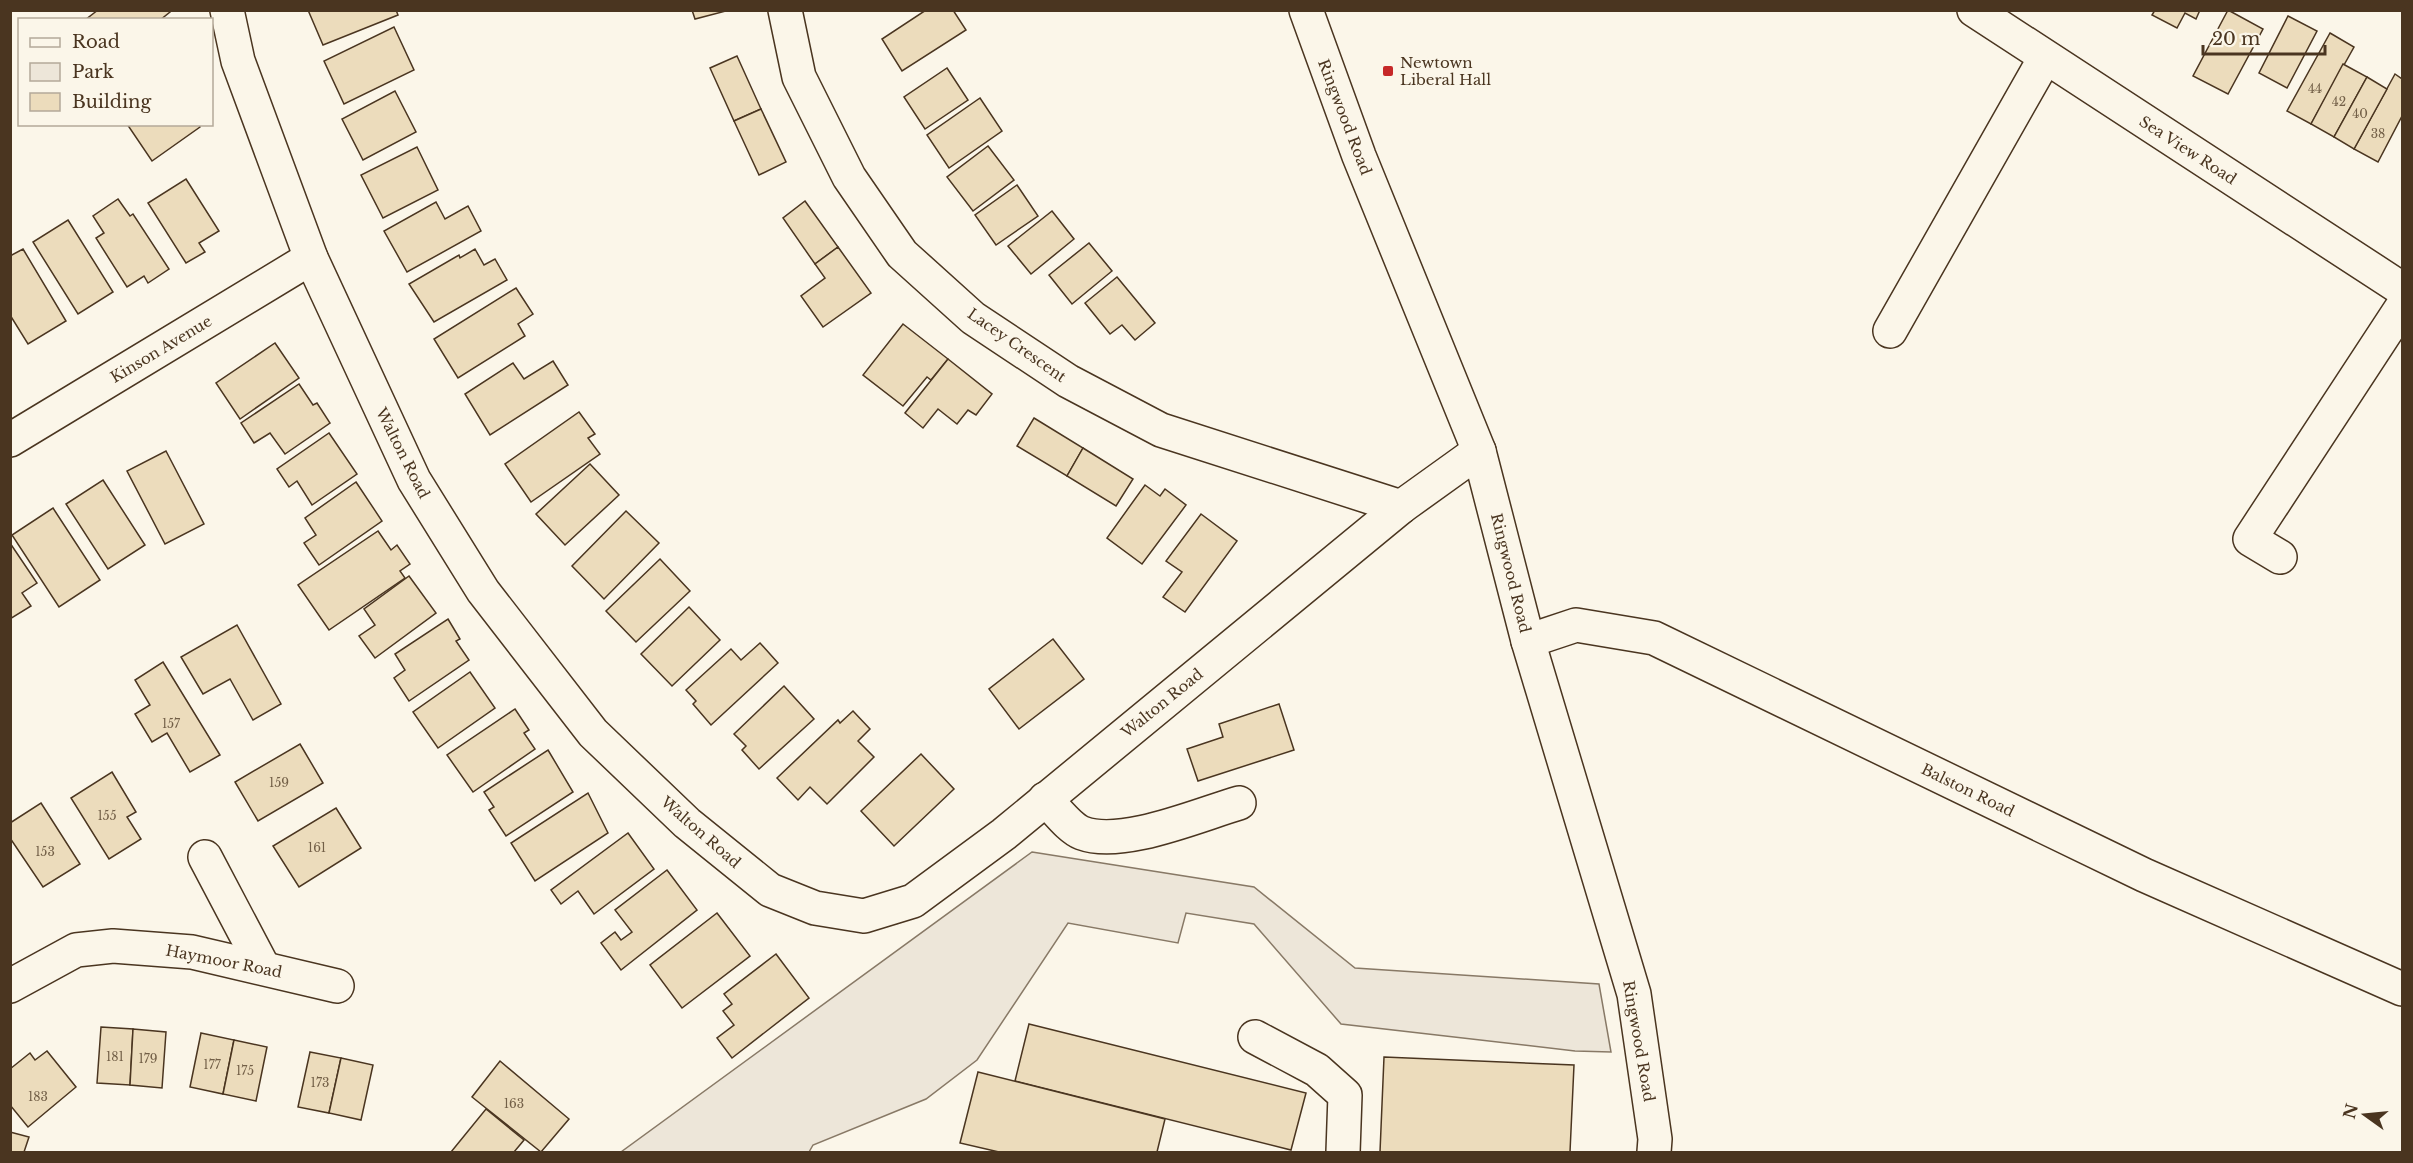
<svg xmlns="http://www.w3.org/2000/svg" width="2413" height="1163" viewBox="0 0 2413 1163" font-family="'Libre Baskerville',serif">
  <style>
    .green { fill: #ede6d9; stroke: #887966; stroke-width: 1.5 }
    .building { fill: #ecdcbc; stroke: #4a3520; stroke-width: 1.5 }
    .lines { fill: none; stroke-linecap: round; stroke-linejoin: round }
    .minor-casing { stroke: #4a3520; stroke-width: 36 }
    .major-casing { stroke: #4a3520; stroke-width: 36 }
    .minor { stroke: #fbf6e9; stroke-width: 33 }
    .major { stroke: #fbf6e9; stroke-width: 33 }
    .poi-dot { fill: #c62828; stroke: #fbf6e9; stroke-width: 2 }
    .labels { text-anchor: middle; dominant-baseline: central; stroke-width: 4.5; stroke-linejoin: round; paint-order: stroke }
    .number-label { font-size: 12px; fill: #725f47 }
    .poi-label { font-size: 15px; fill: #4a3520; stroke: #fbf6e9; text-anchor: start }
    .street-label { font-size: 15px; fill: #4a3520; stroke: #fbf6e9 }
  </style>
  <rect width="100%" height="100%" fill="#fbf6e9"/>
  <path class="green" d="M 1032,852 L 1254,887 L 1355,968 L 1599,984 L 1611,1052 L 1575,1051 L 1341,1024 L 1254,924 L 1186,913 L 1178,943 L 1068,923 L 977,1060 L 926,1099 L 813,1145 L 809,1152 L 621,1152 Z"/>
  <g class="building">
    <path d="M 98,10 L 169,10 L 170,12 L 160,20 L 85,20 Z"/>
    <path d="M 308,10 L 396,10 L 398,15 L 323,45 Z"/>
    <path d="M 692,10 L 726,10 L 726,11 L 695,19 Z"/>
    <path d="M 926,10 L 953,10 L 966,30 L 902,71 L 882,39 Z"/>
    <path d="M 2155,10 L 2200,10 L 2196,19 L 2185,13 L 2177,28 L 2152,15 Z"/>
    <path d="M 2228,10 L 2263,29 L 2228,94 L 2193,76 Z"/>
    <path d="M 2288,16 L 2317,31 L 2287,88 L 2259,73 Z"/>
    <path d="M 394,27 L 414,70 L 344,104 L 324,61 Z"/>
    <path d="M 2330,33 L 2354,47 L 2311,124 L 2287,111 Z"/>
    <path d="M 737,56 L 761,109 L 734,121 L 710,68 Z"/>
    <path d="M 2343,64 L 2367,77 L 2334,137 L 2311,124 Z"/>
    <path d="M 947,68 L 968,100 L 925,129 L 904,97 Z"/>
    <path d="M 2395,74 L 2402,79 L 2402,116 L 2378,162 L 2354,149 Z"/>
    <path d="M 2367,77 L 2387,89 L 2354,149 L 2334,137 Z"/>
    <path d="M 395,91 L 416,132 L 363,160 L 342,119 Z"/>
    <path d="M 980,98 L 1002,131 L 949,168 L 927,135 Z"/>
    <path d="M 761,109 L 786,162 L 759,175 L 734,121 Z"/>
    <path d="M 127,124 L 199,124 L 200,127 L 152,161 Z"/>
    <path d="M 988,146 L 1014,180 L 973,211 L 947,177 Z"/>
    <path d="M 417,147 L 438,190 L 383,218 L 361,175 Z"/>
    <path d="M 186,179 L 219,231 L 199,243 L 205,252 L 186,263 L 148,203 Z"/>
    <path d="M 1017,185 L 1038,216 L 996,245 L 975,215 Z"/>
    <path d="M 118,199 L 130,216 L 133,214 L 169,269 L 148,283 L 144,276 L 127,287 L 96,238 L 104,233 L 93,216 Z"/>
    <path d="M 805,201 L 838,247 L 815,264 L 783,218 Z"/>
    <path d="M 436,202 L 445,219 L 468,206 L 481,231 L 407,272 L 384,231 Z"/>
    <path d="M 1052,211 L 1074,239 L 1031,274 L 1008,246 Z"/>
    <path d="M 68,220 L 113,292 L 78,314 L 33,242 Z"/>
    <path d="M 1089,243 L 1112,271 L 1072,304 L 1049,275 Z"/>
    <path d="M 838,247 L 871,293 L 823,327 L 801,296 L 825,278 L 815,264 Z"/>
    <path d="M 23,249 L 66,321 L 28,344 L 10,315 L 10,256 Z"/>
    <path d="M 475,249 L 484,265 L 495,259 L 507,280 L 434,322 L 409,284 L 459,255 L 460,258 Z"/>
    <path d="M 1117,277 L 1155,323 L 1135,340 L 1122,325 L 1110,334 L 1085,303 Z"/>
    <path d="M 516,288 L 533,314 L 518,324 L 525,336 L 458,378 L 434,339 Z"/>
    <path d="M 903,324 L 948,359 L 931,380 L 927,377 L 903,406 L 863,375 Z"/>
    <path d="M 275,343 L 299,378 L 240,419 L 216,383 Z"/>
    <path d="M 948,359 L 992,394 L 976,415 L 968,410 L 957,424 L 938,409 L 923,428 L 905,413 Z"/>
    <path d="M 553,361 L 568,385 L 490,435 L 465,394 L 513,363 L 524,379 Z"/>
    <path d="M 299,384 L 313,405 L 317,403 L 330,423 L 285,454 L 270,433 L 254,443 L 241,423 Z"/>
    <path d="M 579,412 L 595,434 L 588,438 L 600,454 L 531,502 L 505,464 Z"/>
    <path d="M 1034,418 L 1083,448 L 1067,476 L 1017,446 Z"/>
    <path d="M 329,433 L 357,474 L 312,505 L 297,481 L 289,487 L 277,469 Z"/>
    <path d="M 1083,448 L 1133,479 L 1116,506 L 1067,476 Z"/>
    <path d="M 166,451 L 204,524 L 165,544 L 127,471 Z"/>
    <path d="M 590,464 L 619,495 L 565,545 L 536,514 Z"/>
    <path d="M 103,480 L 145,545 L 108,569 L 66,504 Z"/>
    <path d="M 356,482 L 382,521 L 319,565 L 304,543 L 316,535 L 305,518 Z"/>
    <path d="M 1145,485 L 1160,496 L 1165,489 L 1186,505 L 1142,564 L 1107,538 Z"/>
    <path d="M 53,508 L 100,580 L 59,607 L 12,535 Z"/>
    <path d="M 626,511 L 659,543 L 604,599 L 572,566 Z"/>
    <path d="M 1201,514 L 1237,541 L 1185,612 L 1163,597 L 1182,572 L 1166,561 Z"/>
    <path d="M 378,531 L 391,550 L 397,545 L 410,564 L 400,571 L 405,578 L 329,630 L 298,585 Z"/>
    <path d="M 10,543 L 37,583 L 22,593 L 31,606 L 10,619 Z"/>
    <path d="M 660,559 L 690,591 L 636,642 L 606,611 Z"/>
    <path d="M 409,576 L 436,613 L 375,658 L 359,636 L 375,625 L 364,609 Z"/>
    <path d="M 689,607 L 720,640 L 672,686 L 641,654 Z"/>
    <path d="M 448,619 L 460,639 L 456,641 L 469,660 L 409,701 L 394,678 L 405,670 L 395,654 Z"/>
    <path d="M 237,625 L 281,704 L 253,720 L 230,679 L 203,694 L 181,657 Z"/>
    <path d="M 1053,639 L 1084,679 L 1019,729 L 989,689 Z"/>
    <path d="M 760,643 L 778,663 L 711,725 L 693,704 L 696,701 L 686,690 L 731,649 L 741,660 Z"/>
    <path d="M 163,662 L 220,755 L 190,772 L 167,733 L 152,742 L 135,714 L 150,705 L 135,680 Z"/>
    <path d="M 470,672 L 495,708 L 438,748 L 413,712 Z"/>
    <path d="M 784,686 L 814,719 L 759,769 L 742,750 L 746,746 L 734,734 Z"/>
    <path d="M 1279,704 L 1294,750 L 1198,781 L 1187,749 L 1223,737 L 1219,724 Z"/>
    <path d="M 515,709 L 529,730 L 524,733 L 535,749 L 473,792 L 447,755 Z"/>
    <path d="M 853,711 L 870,729 L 858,741 L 874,757 L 827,804 L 810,787 L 798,800 L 777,778 L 838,720 L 840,723 Z"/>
    <path d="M 300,744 L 323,783 L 258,821 L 235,782 Z"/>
    <path d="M 548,750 L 573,792 L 506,836 L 489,810 L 494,807 L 484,792 Z"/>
    <path d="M 921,754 L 954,789 L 894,846 L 861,811 Z"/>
    <path d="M 112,772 L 136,812 L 127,817 L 141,839 L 109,859 L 71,798 Z"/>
    <path d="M 588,793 L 608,833 L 535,881 L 511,843 Z"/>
    <path d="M 41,803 L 80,864 L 43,887 L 10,838 L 10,823 Z"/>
    <path d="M 336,808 L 361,848 L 299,887 L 273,846 Z"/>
    <path d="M 628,833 L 654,869 L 594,914 L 578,891 L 561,904 L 551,890 Z"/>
    <path d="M 667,870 L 697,910 L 621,970 L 601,943 L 615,932 L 621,940 L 632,932 L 615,910 Z"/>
    <path d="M 717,913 L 750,956 L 682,1008 L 650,965 Z"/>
    <path d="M 776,954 L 809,998 L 732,1058 L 717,1038 L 734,1025 L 723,1011 L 732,1004 L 724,994 Z"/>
    <path d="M 1029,1024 L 1306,1093 L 1291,1150 L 1015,1081 Z"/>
    <path d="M 101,1027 L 133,1029 L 130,1085 L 97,1083 Z"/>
    <path d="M 133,1029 L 166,1032 L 162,1088 L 130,1085 Z"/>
    <path d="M 201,1033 L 234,1040 L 223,1094 L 190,1087 Z"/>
    <path d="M 234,1040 L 267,1047 L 256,1101 L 223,1094 Z"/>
    <path d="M 47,1051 L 76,1087 L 28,1127 L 10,1105 L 10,1069 L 30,1053 L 35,1060 Z"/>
    <path d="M 310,1052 L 341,1058 L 329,1113 L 298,1107 Z"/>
    <path d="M 1384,1057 L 1574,1065 L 1570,1152 L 1380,1152 Z"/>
    <path d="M 341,1058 L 373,1065 L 361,1120 L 329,1113 Z"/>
    <path d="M 500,1061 L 569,1119 L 541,1152 L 472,1097 Z"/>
    <path d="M 978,1072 L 1165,1119 L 1157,1152 L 999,1152 L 960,1143 Z"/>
    <path d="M 486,1109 L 524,1140 L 514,1152 L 451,1152 Z"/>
    <path d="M 10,1132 L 29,1137 L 24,1152 L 10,1152 Z"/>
  </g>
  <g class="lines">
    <defs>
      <g id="minor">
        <path d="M 227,10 L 238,61 L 311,258 L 414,480 L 483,591 L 593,733 L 687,823 L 770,890 L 815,908 L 864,916 L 913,901 L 1004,834 L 1401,507 L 1479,451"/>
        <path d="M 785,10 L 799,77 L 849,177 L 902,254 L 973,318 L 1068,381 L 1161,430 L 1401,507"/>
        <path d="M 1890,331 L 2045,58"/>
        <path d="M 10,440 L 311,258"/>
        <path d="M 2280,557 L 2250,539 L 2402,307"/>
        <path d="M 1528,641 L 1576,625 L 1654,638 L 2144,875 L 2402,989"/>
        <path d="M 1045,799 C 1056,809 1069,828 1082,833 C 1122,848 1198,815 1239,803"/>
        <path d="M 205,857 L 263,967"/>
        <path d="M 10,986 L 76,950 L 113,946 L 192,952 L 337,986"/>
        <path d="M 1255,1037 L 1317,1070 L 1345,1095 L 1343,1152"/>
      </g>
      <g id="major">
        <path d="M 1306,10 L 1359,156 L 1479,451 L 1528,641 L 1634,994 L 1655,1139 L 1654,1152"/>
        <path d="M 1974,10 L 2402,289"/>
      </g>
    </defs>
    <use href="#minor" class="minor-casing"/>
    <use href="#major" class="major-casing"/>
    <use href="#minor" class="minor"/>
    <use href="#major" class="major"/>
  </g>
  <rect class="poi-dot" x="1382" y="65" width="12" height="12" rx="3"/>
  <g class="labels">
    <g class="number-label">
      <text x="2315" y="88">44</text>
      <text x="2339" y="101">42</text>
      <text x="2360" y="113">40</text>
      <text x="2378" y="133">38</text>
      <text x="171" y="723">157</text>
      <text x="279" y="782">159</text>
      <text x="107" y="815">155</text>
      <text x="317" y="847">161</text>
      <text x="45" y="851">153</text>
      <text x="115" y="1056">181</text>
      <text x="148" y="1058">179</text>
      <text x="212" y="1064">177</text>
      <text x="245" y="1070">175</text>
      <text x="320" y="1082">173</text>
      <text x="38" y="1096">183</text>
      <text x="514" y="1103">163</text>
    </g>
    <g class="poi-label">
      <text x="1400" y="62">Newtown<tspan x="1400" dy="17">Liberal Hall</tspan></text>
    </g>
    <g class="street-label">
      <text transform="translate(1345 117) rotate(69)">Ringwood Road</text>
      <text transform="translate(2188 150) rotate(33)">Sea View Road</text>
      <text transform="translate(1017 345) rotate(35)">Lacey Crescent</text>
      <text transform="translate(161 349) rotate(-31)">Kinson Avenue</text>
      <text transform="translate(403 453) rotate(63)">Walton Road</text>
      <text transform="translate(1511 573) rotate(76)">Ringwood Road</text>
      <text transform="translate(1162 703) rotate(-39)">Walton Road</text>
      <text transform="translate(1968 790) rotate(26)">Balston Road</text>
      <text transform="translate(701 832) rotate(41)">Walton Road</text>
      <text transform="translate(224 961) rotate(11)">Haymoor Road</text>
      <text transform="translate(1639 1041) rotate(80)">Ringwood Road</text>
    </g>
  </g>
  <rect width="2413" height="1163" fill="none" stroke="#4a3520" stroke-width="24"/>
  <rect x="18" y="18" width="195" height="108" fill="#fbf6e9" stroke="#b4a999" stroke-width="1.5"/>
  <rect x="30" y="38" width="30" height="9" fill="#fbf6e9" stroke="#b4a999" stroke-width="1.5"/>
  <text x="72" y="48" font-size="18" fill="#4a3520">Road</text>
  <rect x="30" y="63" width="30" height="18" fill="#ede6d9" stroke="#b4a999" stroke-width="1.5"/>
  <text x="72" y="78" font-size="18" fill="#4a3520">Park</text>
  <rect x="30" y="93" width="30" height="18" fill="#ecdcbc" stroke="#b4a999" stroke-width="1.5"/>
  <text x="72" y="108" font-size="18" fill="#4a3520">Building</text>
  <g transform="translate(2365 1115) rotate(285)" stroke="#fbf6e9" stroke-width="4.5" paint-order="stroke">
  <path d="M0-4.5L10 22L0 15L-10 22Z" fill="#4a3520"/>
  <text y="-9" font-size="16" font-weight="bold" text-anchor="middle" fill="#4a3520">N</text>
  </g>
  <path d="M2203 45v9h122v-9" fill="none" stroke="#4a3520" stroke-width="3"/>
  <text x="2212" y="45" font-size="18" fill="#4a3520" stroke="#fbf6e9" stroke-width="4.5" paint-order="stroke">20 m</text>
</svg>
